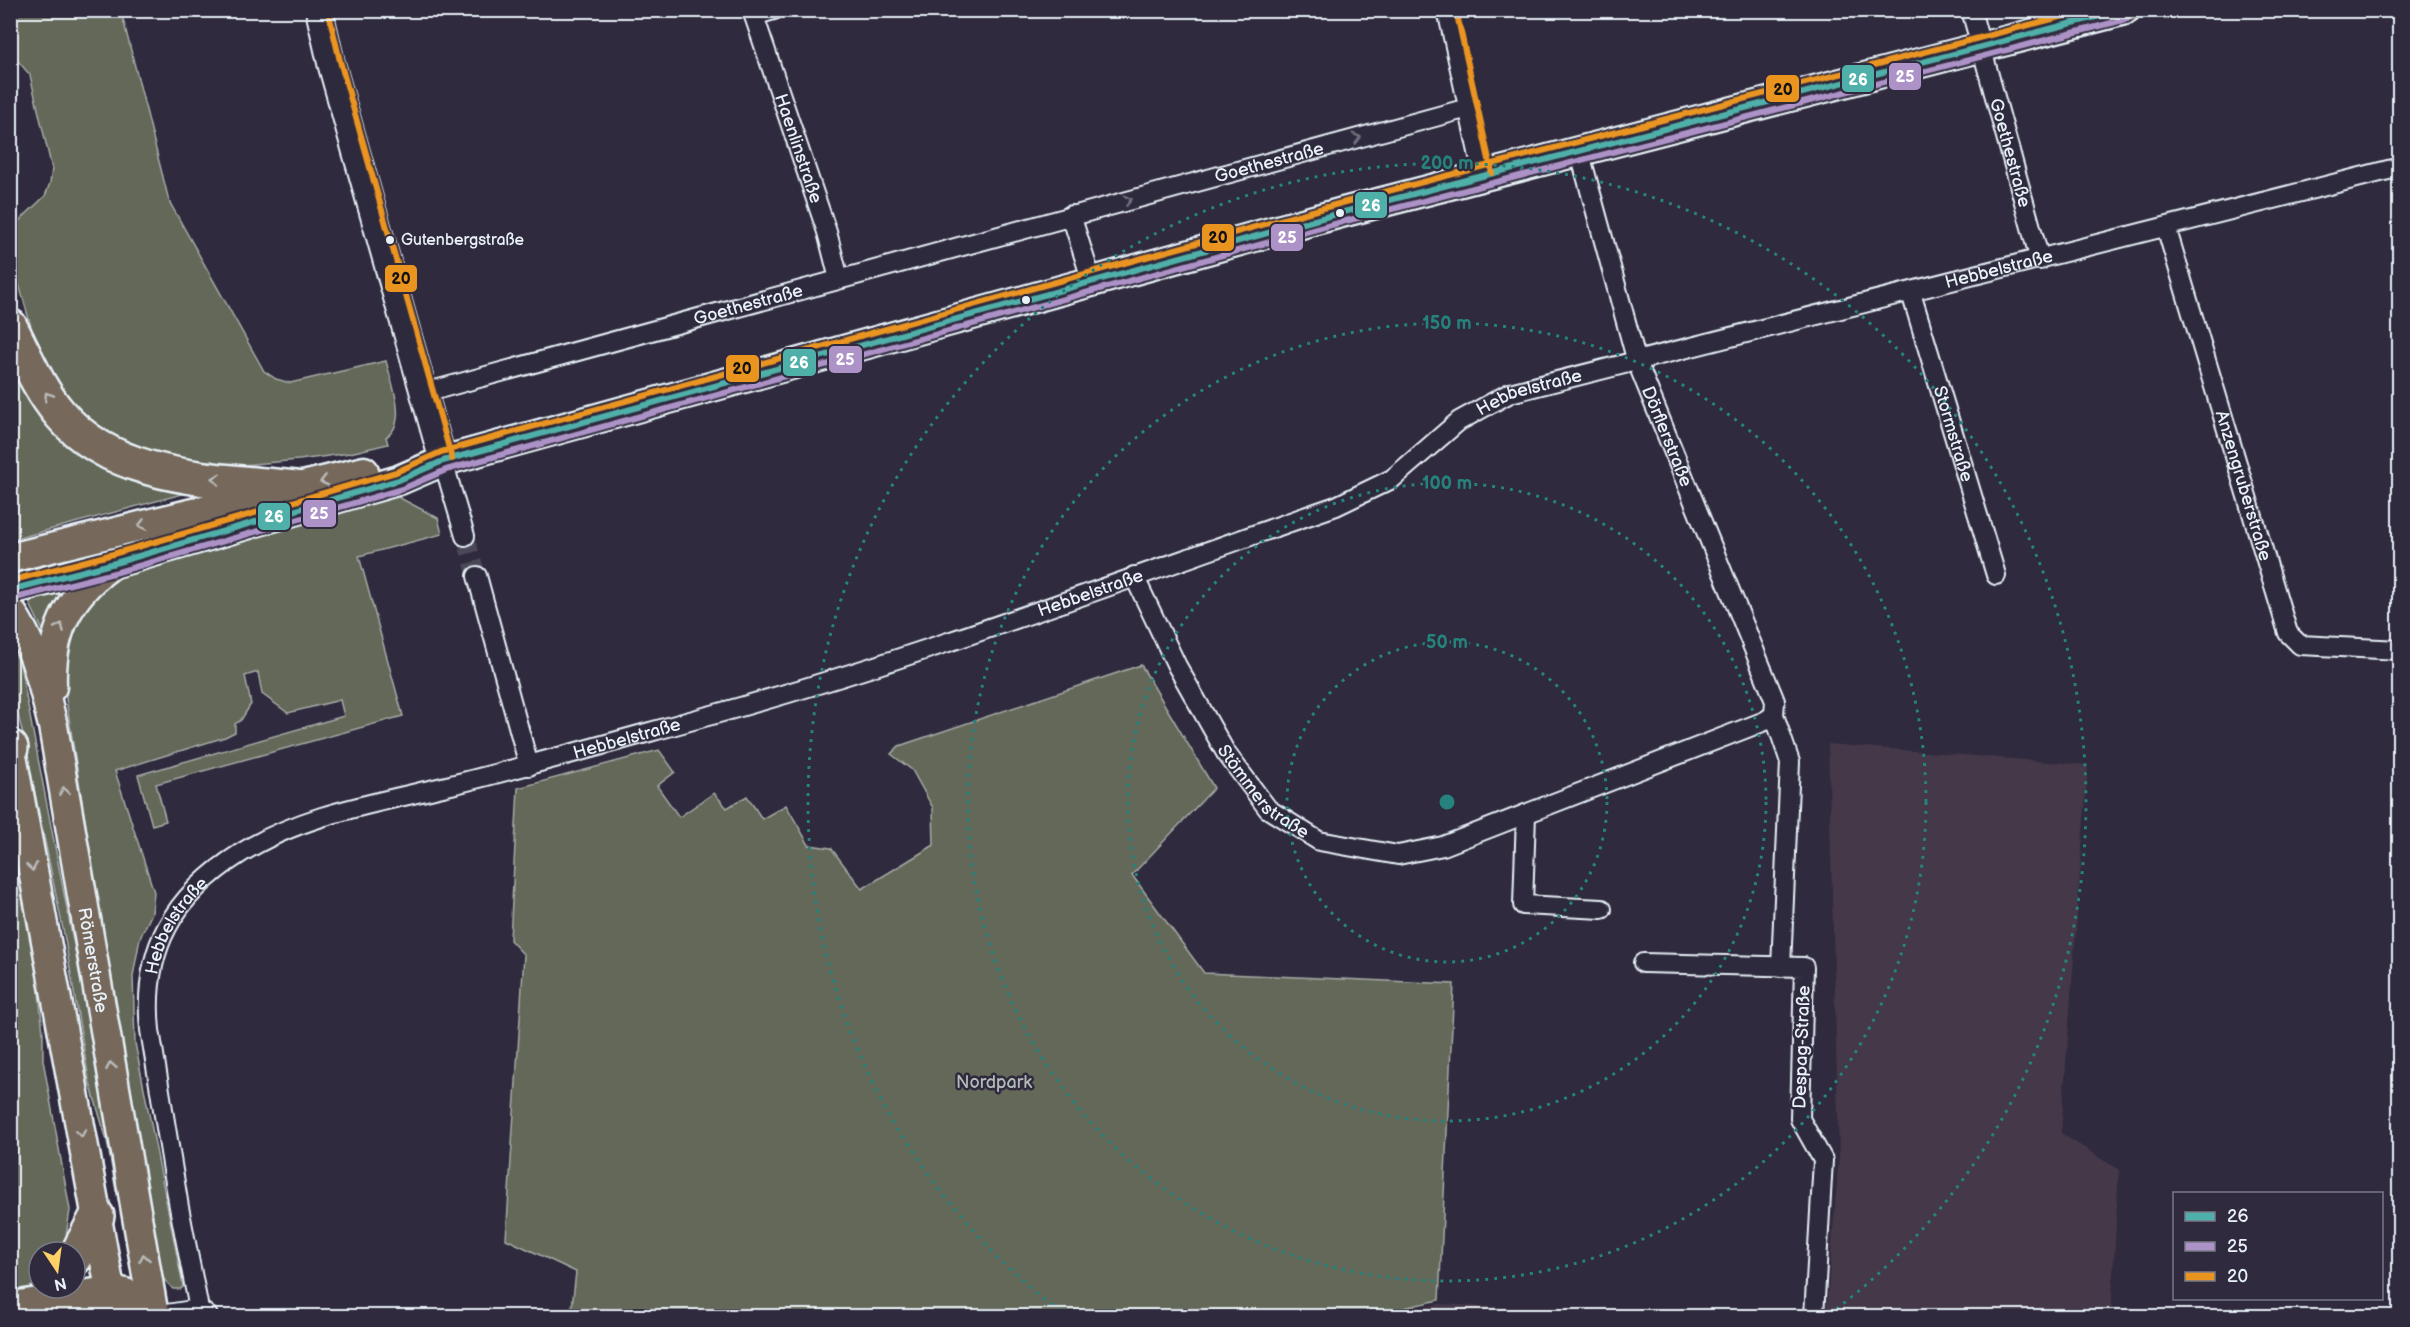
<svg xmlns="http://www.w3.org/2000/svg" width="2410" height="1327" viewBox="0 0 2410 1327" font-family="'Balsamiq Sans',sans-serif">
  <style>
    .built { fill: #44394a }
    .green { fill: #646759; stroke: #a6aca8; stroke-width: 1.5 }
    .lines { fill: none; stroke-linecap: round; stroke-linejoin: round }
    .street-tunnel { stroke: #4b4859; stroke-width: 18; stroke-dasharray: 18 9; stroke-linecap: butt }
    .street-casing { stroke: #e8f1f8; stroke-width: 22 }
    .secondary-casing { stroke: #e8f1f8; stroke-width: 30 }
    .primary-casing { stroke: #e8f1f8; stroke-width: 33 }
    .highway-casing { stroke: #e8f1f8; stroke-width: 38 }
    .street { stroke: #2f2a3d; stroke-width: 18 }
    .secondary { stroke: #2f2a3d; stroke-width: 26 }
    .primary { stroke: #76695c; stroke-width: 28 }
    .highway { stroke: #76695c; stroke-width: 33 }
    .bus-1-casing { stroke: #2f2a3d; stroke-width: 10 }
    .bus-2-casing { stroke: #2f2a3d; stroke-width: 10 }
    .bus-3-casing { stroke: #2f2a3d; stroke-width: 10 }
    .bus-1 { stroke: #4fafa9; stroke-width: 6 }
    .bus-2 { stroke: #ad92c7; stroke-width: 6 }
    .bus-3 { stroke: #ea9420; stroke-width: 6 }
    .oneway { stroke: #70707e }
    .oneway2 { stroke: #babbba }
    .ring { fill: none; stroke: #25827c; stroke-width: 3; stroke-dasharray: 3 6 }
    .bus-dot { fill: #e8f1f8; stroke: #2f2a3d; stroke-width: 2 }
    .labels { text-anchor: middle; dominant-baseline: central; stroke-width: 5; stroke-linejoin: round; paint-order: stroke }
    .bus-label { font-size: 16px; fill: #e8f1f8; stroke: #2f2a3d; text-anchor: start }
    .street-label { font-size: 18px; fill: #e8f1f8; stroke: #2f2a3d }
    .park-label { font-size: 18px; fill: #b3bab8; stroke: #2f2a3d }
    .centre { fill: #25827c; stroke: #2f2a3d; stroke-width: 3 }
    .ring-label { font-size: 18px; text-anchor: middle; font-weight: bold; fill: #25827c; stroke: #2f2a3d; stroke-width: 5; stroke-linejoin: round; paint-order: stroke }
    .line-badge { stroke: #2f2a3d; stroke-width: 2 }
    .badge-label { font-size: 16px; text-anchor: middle; font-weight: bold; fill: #fff }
    .pale-badge-label { font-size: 16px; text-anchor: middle; font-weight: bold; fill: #111 }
  </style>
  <rect width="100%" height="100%" fill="#2f2a3d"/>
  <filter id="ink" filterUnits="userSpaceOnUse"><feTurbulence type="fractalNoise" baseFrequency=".0167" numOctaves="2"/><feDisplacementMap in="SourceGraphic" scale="12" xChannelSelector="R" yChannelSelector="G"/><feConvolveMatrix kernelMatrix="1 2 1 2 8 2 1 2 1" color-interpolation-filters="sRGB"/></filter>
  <g filter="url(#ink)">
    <g class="built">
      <path d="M 1828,744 L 2088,765 L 2061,1133 L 2119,1170 L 2111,1316 L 1826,1316 L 1839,1156 Z"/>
      <path d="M 1439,1304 L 1675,1316 L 1388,1316 Z"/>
    </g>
    <g class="green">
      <path d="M 11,11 L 121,11 L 169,201 L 264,371 L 276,379 L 290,383 L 386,361 C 391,382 409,423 386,437 L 388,444 L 350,453 L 299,460 L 219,467 L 144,456 L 84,422 L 41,362 L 11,256 L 12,231 L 18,222 L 45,196 L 50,183 L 52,169 L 30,75 L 11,53 Z"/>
      <path d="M 15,372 L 26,376 L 190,492 L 11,540 L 10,400 Z"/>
      <path d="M 398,497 L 438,518 L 442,534 L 359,556 L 403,716 L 156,784 L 166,821 L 152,825 L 138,775 L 344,716 L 340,700 L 288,713 L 262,694 L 258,672 L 245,676 L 251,704 L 241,720 L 235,724 L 235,732 L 225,737 L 115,771 L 154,892 L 152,913 L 140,938 L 133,976 L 135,1043 L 183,1286 L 181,1289 L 173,1289 L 160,1275 L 117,1024 L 66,699 C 65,688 63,677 63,666 C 64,627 93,593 124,573 Z"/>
      <path d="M 68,591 L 45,635 L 28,600 Z"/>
      <path d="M 16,650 L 18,654 L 121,1190 L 116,1191 L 107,1141 L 89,1080 L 64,934 L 23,735 L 11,687 L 10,651 Z"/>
      <path d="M 1141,665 L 1214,788 L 1132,875 L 1204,973 L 1454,984 L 1439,1300 L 1368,1316 L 571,1316 L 576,1272 L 506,1239 L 524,955 L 510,940 L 518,788 L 659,750 L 675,772 L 657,786 L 679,817 L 714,793 L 727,808 L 747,796 L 762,819 L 786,805 L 809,845 L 831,848 L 862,889 L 934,845 L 933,808 L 912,770 L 891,754 L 899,746 Z"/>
      <path d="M 10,824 L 36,964 L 43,1033 L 43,1060 L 70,1210 L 66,1236 L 61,1252 L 39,1252 L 39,1280 L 27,1290 L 10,1293 Z"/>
    </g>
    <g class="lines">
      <path class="street-tunnel" d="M 465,536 L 477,576"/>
      <defs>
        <g id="street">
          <path id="s1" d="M 752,10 L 827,232 L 839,279"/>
          <path d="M 1447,10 L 1483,175"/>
          <path id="s2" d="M 1971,10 L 2040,260"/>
          <path d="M 754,16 L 774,10"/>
          <path id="s3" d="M 1579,150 L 1637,362 L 1775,701 L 1774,715 L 1790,762 L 1781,967"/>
          <path d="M 1071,215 L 1092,282"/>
          <path id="s4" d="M 2166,227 L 2288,633 L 2300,645 L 2400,650"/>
          <path id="s5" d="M 1911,293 L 1996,575"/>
          <path id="s6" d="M 424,393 L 1468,108"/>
          <path d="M 443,461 L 465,536"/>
          <path d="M 477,576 L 529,766"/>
          <path id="s7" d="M 1134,576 L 1177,666 L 1226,753 L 1268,809 L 1319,841 L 1398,855 L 1443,846 L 1765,721 L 1774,715"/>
          <path d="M 1526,814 L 1523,905 L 1602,909"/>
          <path d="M 1643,963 L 1804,967 L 1800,1119 L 1823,1160 L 1814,1316"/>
          <path d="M 154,1316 L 199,1309"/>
          <path id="s8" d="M 208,1316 L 199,1309 L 179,1207 L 150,1030 C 142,949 173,896 241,853 C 304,813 383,802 455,784 C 544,762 631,737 719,713 C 928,655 1131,577 1336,506 L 1392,479 L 1459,421 L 1510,393 L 2400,167"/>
        </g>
        <path id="secondary" d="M 319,10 L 331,63 L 443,461"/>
        <g id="primary">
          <path d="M 10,558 L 364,471"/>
          <path d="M 10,590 L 115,563 L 399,480 L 443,461 L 1340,213 L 2125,10"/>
          <path id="s9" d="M 10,610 C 35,644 43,686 53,726 L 154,1316"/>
          <path d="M 52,687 C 50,636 66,598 108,567"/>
          <path d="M 10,745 L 115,1316"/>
        </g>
        <g id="highway">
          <path d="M 10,326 C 25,355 38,388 60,414 C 116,481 215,479 295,488"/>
          <path d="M 10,747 L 11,748"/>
          <path d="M 75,1258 L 97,1216"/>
          <path d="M 10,1309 L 111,1293 C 130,1294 141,1303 154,1316"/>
        </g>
      </defs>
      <use href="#street" class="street-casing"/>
      <use href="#secondary" class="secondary-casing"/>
      <use href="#primary" class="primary-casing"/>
      <use href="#highway" class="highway-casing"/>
      <use href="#street" class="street"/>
      <use href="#secondary" class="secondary"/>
      <use href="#primary" class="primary"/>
      <use href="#highway" class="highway"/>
      <defs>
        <path id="bus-1" d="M 10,590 L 115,563 L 399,480 L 443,461 L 1340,213 L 2123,10"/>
        <path id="bus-2" d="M 12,599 L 118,572 L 402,489 L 446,470 L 1342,222 L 2127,19"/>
        <g id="bus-3">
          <path d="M 328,10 L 340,61 L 452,459"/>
          <path d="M 1456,10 L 1492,173"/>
          <path d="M 10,581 L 113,554 L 396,472 L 441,452 L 1338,204 L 2087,10"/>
        </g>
      </defs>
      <use href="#bus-1" class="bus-1-casing"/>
      <use href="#bus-2" class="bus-2-casing"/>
      <use href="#bus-3" class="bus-3-casing"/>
      <use href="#bus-1" class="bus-1"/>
      <use href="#bus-2" class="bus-2"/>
      <use href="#bus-3" class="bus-3"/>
    </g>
    <defs><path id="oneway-chevron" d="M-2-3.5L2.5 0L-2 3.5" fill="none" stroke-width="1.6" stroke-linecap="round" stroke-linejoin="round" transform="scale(1.5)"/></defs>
    <g class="oneway">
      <use href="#oneway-chevron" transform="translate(1357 138) rotate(-15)"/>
      <use href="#oneway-chevron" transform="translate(1128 200) rotate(-15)"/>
    </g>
    <g class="oneway2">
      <use href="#oneway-chevron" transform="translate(48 396) rotate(-123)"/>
      <use href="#oneway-chevron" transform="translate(216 479) rotate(-174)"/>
      <use href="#oneway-chevron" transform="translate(324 481) rotate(166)"/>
      <use href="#oneway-chevron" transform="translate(142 525) rotate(166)"/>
      <use href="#oneway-chevron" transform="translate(60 627) rotate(-66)"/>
      <use href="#oneway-chevron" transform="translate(64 791) rotate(-100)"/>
      <use href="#oneway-chevron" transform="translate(32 867) rotate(80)"/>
      <use href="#oneway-chevron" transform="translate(111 1066) rotate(-100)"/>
      <use href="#oneway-chevron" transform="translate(81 1133) rotate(79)"/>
      <use href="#oneway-chevron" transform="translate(144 1258) rotate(-100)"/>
    </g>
  </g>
  <g class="ring">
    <circle cx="1447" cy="802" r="160"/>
    <circle cx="1447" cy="802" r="319"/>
    <circle cx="1447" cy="802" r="479"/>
    <path d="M1067 1316A639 639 0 1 1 1827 1316"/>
  </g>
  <g class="bus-dot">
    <circle cx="1340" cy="213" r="5"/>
    <circle cx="390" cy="240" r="5"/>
    <circle cx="1026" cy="300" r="5"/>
  </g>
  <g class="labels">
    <g class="bus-label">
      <text x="401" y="240">Gutenbergstraße</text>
    </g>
    <g class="street-label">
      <text stroke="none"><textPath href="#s1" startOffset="146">Haenlinstraße</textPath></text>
      <text stroke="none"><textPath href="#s2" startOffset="148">Goethestraße</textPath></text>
      <text stroke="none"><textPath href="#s6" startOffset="876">Goethestraße</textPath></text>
      <text stroke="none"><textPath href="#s8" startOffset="2370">Hebbelstraße</textPath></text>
      <text stroke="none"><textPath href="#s6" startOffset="336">Goethestraße</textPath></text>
      <text stroke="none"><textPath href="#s8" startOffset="1884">Hebbelstraße</textPath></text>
      <text stroke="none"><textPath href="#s5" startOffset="147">Stormstraße</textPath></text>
      <text stroke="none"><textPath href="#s3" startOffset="300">Dörflerstraße</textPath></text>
      <text stroke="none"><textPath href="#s4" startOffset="270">Anzengruberstraße</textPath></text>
      <text stroke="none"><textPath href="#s8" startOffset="1396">Hebbelstraße</textPath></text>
      <text stroke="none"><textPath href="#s8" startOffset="910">Hebbelstraße</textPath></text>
      <text stroke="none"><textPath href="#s7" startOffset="254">Stömmerstraße</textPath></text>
      <text stroke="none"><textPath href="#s8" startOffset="406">Hebbelstraße</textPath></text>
      <text stroke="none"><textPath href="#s9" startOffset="362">Römerstraße</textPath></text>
      <text transform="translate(1802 1047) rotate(-88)">Despag-Straße</text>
    </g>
    <g class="park-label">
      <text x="994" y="1082">Nordpark</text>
    </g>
  </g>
  <circle cx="1447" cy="802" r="9" class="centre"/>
  <g class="ring-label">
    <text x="1447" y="169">200 m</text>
    <text x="1447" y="329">150 m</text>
    <text x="1447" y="489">100 m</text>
    <text x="1447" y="648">50 m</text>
  </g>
  <g class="line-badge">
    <rect x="1888" y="62" width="34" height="29" rx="6" fill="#ad92c7"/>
    <rect x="1841" y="64" width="34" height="29" rx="6" fill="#4fafa9"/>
    <rect x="1765" y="74" width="35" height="29" rx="6" fill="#ea9420"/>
    <rect x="1354" y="191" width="34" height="28" rx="6" fill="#4fafa9"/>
    <rect x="1201" y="223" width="34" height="29" rx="6" fill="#ea9420"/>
    <rect x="1270" y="223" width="34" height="29" rx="6" fill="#ad92c7"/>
    <rect x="384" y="264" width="34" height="29" rx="6" fill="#ea9420"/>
    <rect x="828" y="345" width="35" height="29" rx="6" fill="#ad92c7"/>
    <rect x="782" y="348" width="35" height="29" rx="6" fill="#4fafa9"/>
    <rect x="725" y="354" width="35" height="29" rx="6" fill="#ea9420"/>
    <rect x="302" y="499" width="35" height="29" rx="6" fill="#ad92c7"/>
    <rect x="257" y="502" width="34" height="29" rx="6" fill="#4fafa9"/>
  </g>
  <g class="badge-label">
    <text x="1905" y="82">25</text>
    <text x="1858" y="85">26</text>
    <text x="1371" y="211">26</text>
    <text x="1287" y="243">25</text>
    <text x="845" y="365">25</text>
    <text x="799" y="368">26</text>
    <text x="319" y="519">25</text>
    <text x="274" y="522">26</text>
  </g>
  <g class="pale-badge-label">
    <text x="1783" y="95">20</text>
    <text x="1218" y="243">20</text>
    <text x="401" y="284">20</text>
    <text x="742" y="374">20</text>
  </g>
  <rect width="2410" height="1327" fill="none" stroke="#2f2a3d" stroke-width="36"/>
  <rect x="18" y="18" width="2374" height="1291" fill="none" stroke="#e8f1f8" stroke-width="2" filter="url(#ink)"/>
  <rect x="2173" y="1192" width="210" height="108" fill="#2f2a3d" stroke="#797a88" stroke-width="1.5"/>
  <rect x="2185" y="1212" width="30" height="9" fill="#4fafa9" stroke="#797a88" stroke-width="1.5"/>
  <text x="2227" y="1222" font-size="18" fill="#e8f1f8">26</text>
  <rect x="2185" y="1242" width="30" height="9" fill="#ad92c7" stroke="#797a88" stroke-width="1.5"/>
  <text x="2227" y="1252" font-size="18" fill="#e8f1f8">25</text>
  <rect x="2185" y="1272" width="30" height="9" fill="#ea9420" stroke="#797a88" stroke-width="1.5"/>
  <text x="2227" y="1282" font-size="18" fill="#e8f1f8">20</text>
  <g transform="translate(57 1270) rotate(167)"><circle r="28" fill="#2f2a3d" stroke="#797a88" stroke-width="1.5"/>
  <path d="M0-4.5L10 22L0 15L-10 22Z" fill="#ffd166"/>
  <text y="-9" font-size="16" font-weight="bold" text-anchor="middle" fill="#e8f1f8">N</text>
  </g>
</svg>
